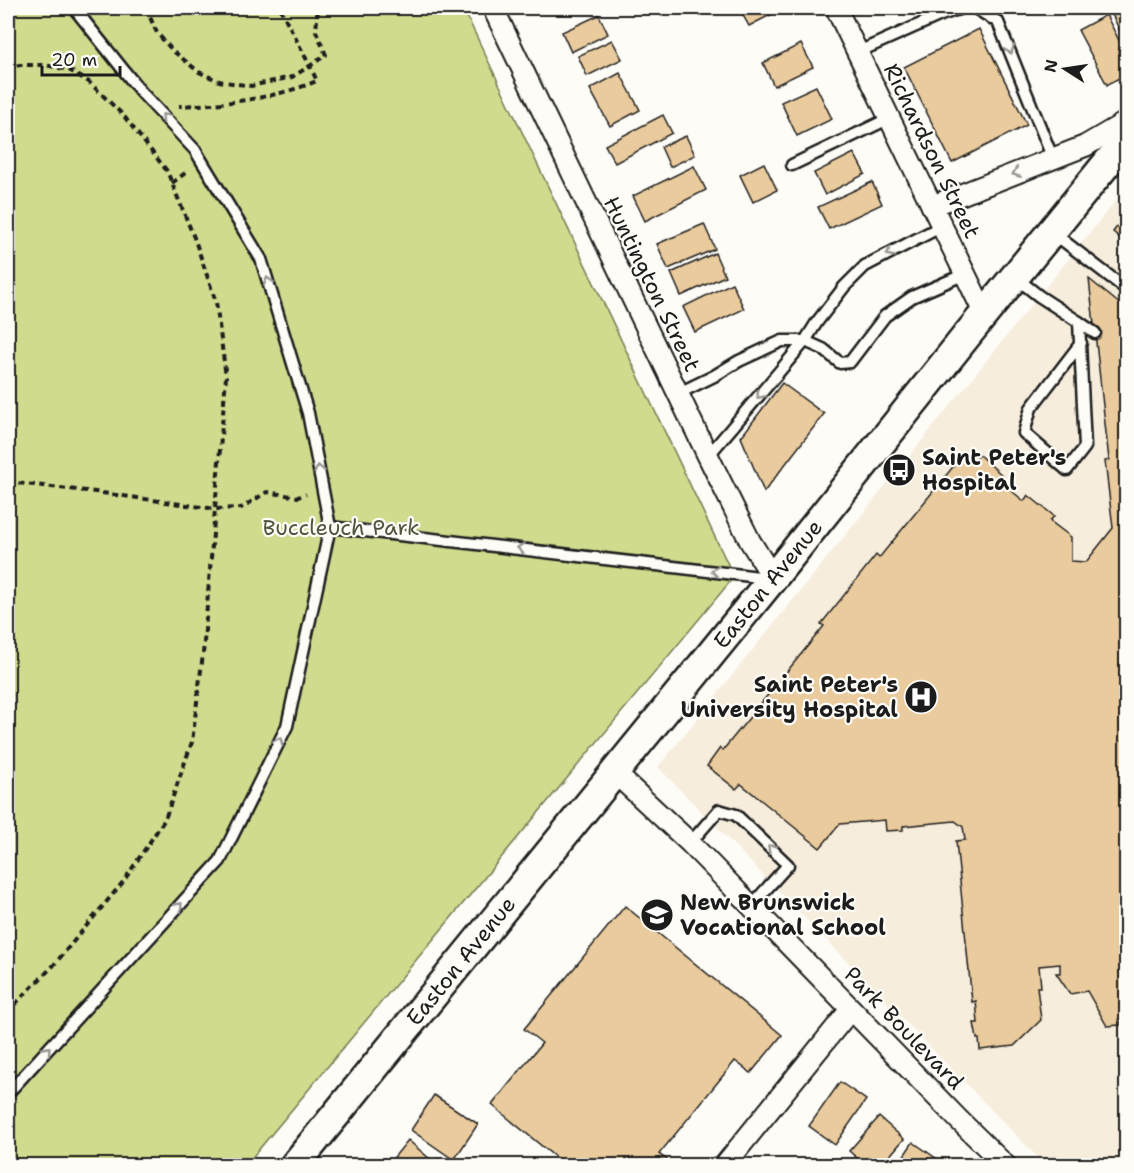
<svg xmlns="http://www.w3.org/2000/svg" width="1134" height="1173" viewBox="0 0 1134 1173" font-family="'Shantell Sans',sans-serif">
  <style>
    .built { fill: #f7eddc }
    .green { fill: #d0db8e; stroke: #767c55; stroke-width: 1.5 }
    .building { fill: #eacb9d; stroke: #1c1c1c; stroke-width: 1.5 }
    .lines { fill: none; stroke-linecap: round; stroke-linejoin: round }
    .lane-casing { stroke: #1c1c1c; stroke-width: 15 }
    .street-casing { stroke: #1c1c1c; stroke-width: 24 }
    .secondary-casing { stroke: #1c1c1c; stroke-width: 33 }
    .path { stroke: #1c1c1c; stroke-width: 4; stroke-dasharray: 6 4.5; stroke-linecap: butt }
    .lane { stroke: #fdfcf7; stroke-width: 10 }
    .street { stroke: #fdfcf7; stroke-width: 20 }
    .secondary { stroke: #fdfcf7; stroke-width: 28 }
    .oneway { stroke: #989794 }
    .labels { text-anchor: middle; dominant-baseline: central; stroke-width: 4.5; stroke-linejoin: round; paint-order: stroke }
    .street-label { font-size: 22px; fill: #1c1c1c; stroke: #fdfcf7 }
    .poi-label { font-size: 22px; font-weight: bold; fill: #1c1c1c; stroke: #fdfcf7; text-anchor: start }
    .park-label { font-size: 22px; fill: #52553e; stroke: #fdfcf7 }
  </style>
  <rect width="100%" height="100%" fill="#fdfcf7"/>
  <filter id="ink" filterUnits="userSpaceOnUse"><feTurbulence type="fractalNoise" baseFrequency=".0167" numOctaves="2"/><feDisplacementMap in="SourceGraphic" scale="12" xChannelSelector="R" yChannelSelector="G"/><feConvolveMatrix kernelMatrix="1 2 1 2 8 2 1 2 1" color-interpolation-filters="sRGB"/></filter>
  <g filter="url(#ink)">
    <path class="built" d="M 1126,188 L 1126,1165 L 1045,1165 L 658,767 Z"/>
    <path class="green" d="M 8,8 L 463,8 L 734,577 L 246,1165 L 8,1165 Z"/>
    <g class="building">
      <path d="M 739,8 L 784,8 L 749,26 Z"/>
      <path d="M 1109,8 L 1126,8 L 1126,44 Z"/>
      <path d="M 599,15 L 608,34 L 571,52 L 562,32 Z"/>
      <path d="M 1106,15 L 1126,54 L 1126,74 L 1107,85 L 1078,30 Z"/>
      <path d="M 979,29 L 1027,125 L 952,163 L 904,67 Z"/>
      <path d="M 612,40 L 622,59 L 587,76 L 578,56 Z"/>
      <path d="M 801,44 L 813,67 L 774,86 L 763,63 Z"/>
      <path d="M 620,73 L 640,110 L 610,126 L 590,89 Z"/>
      <path d="M 816,86 L 832,119 L 797,136 L 781,102 Z"/>
      <path d="M 663,115 L 672,133 L 615,163 L 605,145 Z"/>
      <path d="M 686,136 L 695,155 L 670,167 L 661,147 Z"/>
      <path d="M 854,153 L 865,174 L 825,195 L 814,173 Z"/>
      <path d="M 764,163 L 777,190 L 753,202 L 740,175 Z"/>
      <path d="M 694,166 L 706,190 L 645,221 L 633,196 Z"/>
      <path d="M 872,182 L 882,204 L 829,229 L 818,207 Z"/>
      <path d="M 1126,215 L 1126,243 L 1113,232 Z"/>
      <path d="M 704,224 L 715,249 L 668,269 L 657,244 Z"/>
      <path d="M 715,253 L 725,276 L 681,296 L 671,273 Z"/>
      <path d="M 1089,279 L 1126,309 L 1126,1005 L 1120,1025 L 1107,1026 L 1087,991 L 1070,994 L 1056,973 L 1060,973 L 1060,964 L 1039,966 L 1041,987 L 1037,987 L 1041,1020 L 1014,1046 L 980,1050 L 979,1039 L 977,1039 L 974,1023 L 978,1023 L 976,1001 L 972,1002 L 956,841 L 965,840 L 963,827 L 955,821 L 903,826 L 903,830 L 886,831 L 885,820 L 840,824 L 820,848 L 741,784 L 736,789 L 707,766 L 720,748 L 723,750 L 824,626 L 821,624 L 876,555 L 879,558 L 965,452 L 974,460 L 979,455 L 1002,475 L 998,480 L 1024,501 L 1028,495 L 1054,516 L 1050,521 L 1071,537 L 1071,561 L 1086,562 L 1113,528 L 1105,461 L 1109,460 Z"/>
      <path d="M 732,283 L 744,309 L 695,332 L 683,307 Z"/>
      <path d="M 782,383 L 824,414 L 764,492 L 741,437 Z"/>
      <path d="M 625,906 L 782,1035 L 751,1073 L 735,1061 L 659,1154 L 671,1163 L 669,1166 L 566,1166 L 492,1105 L 542,1043 L 524,1029 Z"/>
      <path d="M 840,1082 L 866,1100 L 835,1145 L 809,1126 Z"/>
      <path d="M 434,1095 L 478,1124 L 454,1160 L 411,1130 Z"/>
      <path d="M 879,1117 L 904,1139 L 881,1166 L 866,1166 L 849,1151 Z"/>
      <path d="M 408,1140 L 438,1166 L 387,1166 Z"/>
      <path d="M 913,1142 L 940,1161 L 937,1166 L 897,1166 Z"/>
    </g>
    <g class="lines">
      <defs>
        <g id="lane">
          <path d="M 975,8 L 998,22 L 1053,159"/>
          <path d="M 858,52 L 941,15 L 962,8"/>
          <path d="M 792,165 L 890,118"/>
          <path d="M 1052,232 L 1126,289"/>
          <path d="M 1015,277 L 1039,296 L 1079,322 L 1085,447 L 1067,470 L 1024,433 L 1031,408 L 1081,343"/>
          <path d="M 1079,322 L 1095,333"/>
          <path d="M 677,394 L 714,376 L 739,361 L 782,341 L 805,341 L 823,349 L 840,363 L 850,362 L 885,316 L 912,297 L 965,274"/>
          <path d="M 708,456 L 805,341 L 817,322 L 844,287 L 865,266 L 942,226"/>
          <path d="M 330,527 L 768,578"/>
          <path d="M 690,843 L 719,810 L 736,815 L 788,865 L 751,906"/>
          <path d="M 8,1093 L 220,861 L 287,726 L 330,527 L 308,413 L 261,259 L 195,150 L 141,92 L 74,8"/>
        </g>
        <g id="street">
          <path d="M 493,8 L 708,456 L 750,541 L 773,578"/>
          <path d="M 836,8 L 985,315"/>
          <path d="M 932,206 L 1085,146 L 1126,122"/>
          <path d="M 614,772 L 690,843 L 960,1121 L 1006,1166"/>
          <path d="M 724,1166 L 851,1009"/>
        </g>
        <path id="secondary" d="M 294,1166 L 773,578 L 968,334 L 1126,140"/>
      </defs>
      <use href="#lane" class="lane-casing"/>
      <use href="#street" class="street-casing"/>
      <use href="#secondary" class="secondary-casing"/>
      <g class="path">
        <path d="M 146,8 L 157,33 L 172,50 L 199,72 L 219,81 L 251,86 L 292,77 L 310,66 L 317,81 C 273,99 226,104 179,106"/>
        <path d="M 281,8 L 281,10 L 310,66 L 326,55 L 316,31 L 318,8"/>
        <path d="M 8,72 L 19,65 L 45,65 L 69,70 L 89,82 L 123,115 L 167,171 L 195,240 L 216,302 L 226,377 L 203,654 L 192,742 L 165,819 L 123,882 L 53,966 L 8,1011"/>
        <path d="M 172,183 L 188,171"/>
        <path d="M 8,482 L 95,492 L 216,509 L 241,508 L 267,492 L 298,497 L 306,494"/>
      </g>
      <use href="#lane" class="lane"/>
      <use href="#street" class="street"/>
      <use href="#secondary" class="secondary"/>
    </g>
    <defs><path id="oneway-chevron" d="M-2-3.5L2.5 0L-2 3.5" fill="none" stroke-width="1.6" stroke-linecap="round" stroke-linejoin="round" transform="scale(1.5)"/></defs>
    <g class="oneway">
      <use href="#oneway-chevron" transform="translate(1010 50) rotate(68)"/>
      <use href="#oneway-chevron" transform="translate(165 117) rotate(-133)"/>
      <use href="#oneway-chevron" transform="translate(1016 173) rotate(159)"/>
      <use href="#oneway-chevron" transform="translate(890 253) rotate(153)"/>
      <use href="#oneway-chevron" transform="translate(268 281) rotate(-107)"/>
      <use href="#oneway-chevron" transform="translate(760 395) rotate(130)"/>
      <use href="#oneway-chevron" transform="translate(319 469) rotate(-101)"/>
      <use href="#oneway-chevron" transform="translate(521 548) rotate(-173)"/>
      <use href="#oneway-chevron" transform="translate(715 571) rotate(-173)"/>
      <use href="#oneway-chevron" transform="translate(279 741) rotate(-64)"/>
      <use href="#oneway-chevron" transform="translate(771 848) rotate(-136)"/>
      <use href="#oneway-chevron" transform="translate(179 906) rotate(-48)"/>
      <use href="#oneway-chevron" transform="translate(47 1050) rotate(-48)"/>
    </g>
  </g>
  <defs>
    <symbol id="bus-disc" viewBox="-11 -11 22 22"><circle r="9.5" fill="#1c1c1c" stroke="#fdfcf7"/><path d="M-5-6H5V4H4V6H2V4H-2V6H-4V4H-5ZM-3.5-4V0h7V-4ZM-3.5 1.2v1.5H-2V1.2ZM2 1.2v1.5H3.5V1.2Z" fill="#fff"/></symbol>
    <symbol id="hospital-disc" viewBox="-11 -11 22 22"><circle r="9.5" fill="#1c1c1c" stroke="#fdfcf7"/><path d="M-5-5h3v3.5h4V-5h3V5h-3V1.5h-4V5h-3Z" fill="#fff"/></symbol>
    <symbol id="school-disc" viewBox="-11 -11 22 22"><circle r="9.5" fill="#1c1c1c" stroke="#fdfcf7"/><path d="M0-5L7-2L0 1L-7-2ZM-4 1L0 2.5L4 1V4Q0 6-4 4Z" fill="#fff"/></symbol>
  </defs>
  <g fill-rule="evenodd">
    <use href="#bus-disc" x="880" y="451" width="38" height="38"/>
    <use href="#hospital-disc" x="902" y="678" width="38" height="38"/>
    <use href="#school-disc" x="638" y="896" width="38" height="38"/>
  </g>
  <g class="labels">
    <g class="street-label">
      <text transform="translate(932 151) rotate(64)">Richardson Street</text>
      <text transform="translate(652 284) rotate(64)">Huntington Street</text>
      <text transform="translate(768 584) rotate(-51)">Easton Avenue</text>
      <text transform="translate(461 961) rotate(-51)">Easton Avenue</text>
      <text transform="translate(904 1028) rotate(46)">Park Boulevard</text>
    </g>
    <g class="poi-label">
      <text x="922" y="457">Saint Peter's<tspan x="922" dy="25">Hospital</tspan></text>
      <text x="898" y="684" text-anchor="end">Saint Peter's<tspan x="898" dy="25">University Hospital</tspan></text>
      <text x="680" y="902">New Brunswick<tspan x="680" dy="25">Vocational School</tspan></text>
    </g>
    <g class="park-label">
      <text x="341" y="527">Buccleuch Park</text>
    </g>
  </g>
  <rect width="1134" height="1173" fill="none" stroke="#fdfcf7" stroke-width="30"/>
  <rect x="15" y="15" width="1104" height="1143" fill="none" stroke="#1c1c1c" stroke-width="2" filter="url(#ink)"/>
  <g transform="translate(1065 69) rotate(282)" stroke="#fdfcf7" stroke-width="4.5" paint-order="stroke">
  <path d="M0-4.5L10 22L0 15L-10 22Z" fill="#1c1c1c"/>
  <text y="-9" font-size="16" font-weight="bold" text-anchor="middle" fill="#1c1c1c">N</text>
  </g>
  <path d="M42 66v9h78v-9" fill="none" stroke="#1c1c1c" stroke-width="3"/>
  <text x="51" y="66" font-size="18" fill="#1c1c1c" stroke="#fdfcf7" stroke-width="4.5" paint-order="stroke">20 m</text>
</svg>
